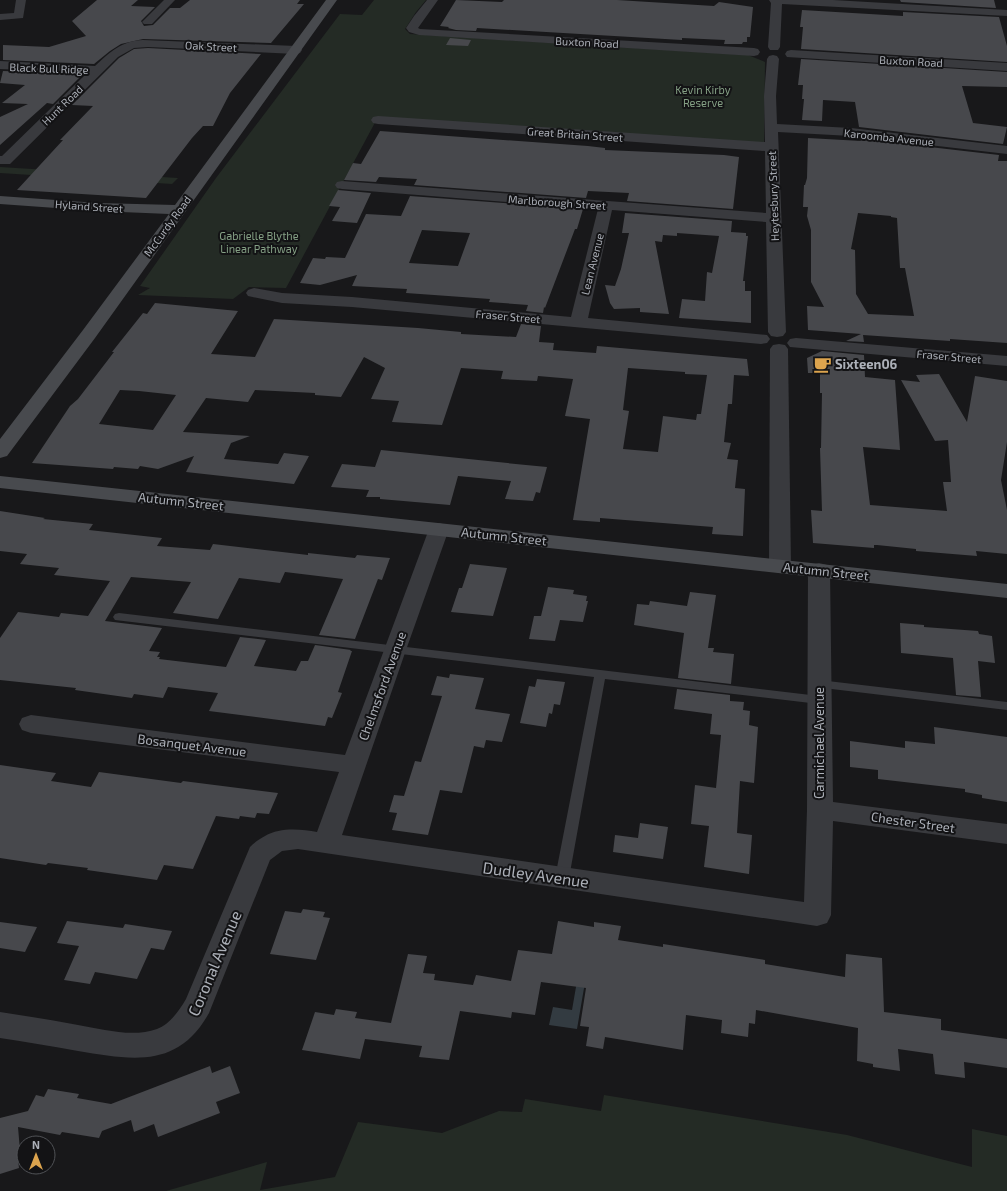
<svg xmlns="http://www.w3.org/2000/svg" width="1007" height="1191" viewBox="0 0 1007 1191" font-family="'Exo 2',sans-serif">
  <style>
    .green { fill: #242b25 }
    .water { fill: #333b41 }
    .building { fill: #47484c; fill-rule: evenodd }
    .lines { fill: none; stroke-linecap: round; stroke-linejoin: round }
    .lane { fill: #393a3e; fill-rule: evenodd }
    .street { fill: #393a3e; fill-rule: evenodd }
    .secondary { fill: #484a4e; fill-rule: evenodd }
    .labels { text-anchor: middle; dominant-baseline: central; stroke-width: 4; stroke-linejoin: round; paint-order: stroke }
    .far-street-label { font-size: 11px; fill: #acb0b8; stroke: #131315 }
    .far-park-label { font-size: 11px; fill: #85a085; stroke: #131315 }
    .poi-label { font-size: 13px; font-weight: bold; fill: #acb0b8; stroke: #131315; text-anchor: start }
    .street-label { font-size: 13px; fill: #acb0b8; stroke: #131315 }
    .near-street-label { font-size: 16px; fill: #acb0b8; stroke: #131315 }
  </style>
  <rect width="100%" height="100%" fill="#18181a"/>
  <g class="green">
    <path d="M 374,0 L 426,0 L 416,12 L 405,29 L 410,34 L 748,55 L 765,62 L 764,143 L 378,117 L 286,288 L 249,287 L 233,299 L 138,295 L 150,288 L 140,286 L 216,178 L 340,14 L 362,15 Z"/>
    <path d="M 0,167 L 178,178 L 172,184 L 0,173 Z"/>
    <path d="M 604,1095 L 847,1135 L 972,1167 L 972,1129 L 1007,1136 L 1007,1191 L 166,1191 L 267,1162 L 260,1190 L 335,1177 L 358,1122 L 442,1133 L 499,1111 L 522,1112 L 525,1099 L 601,1111 Z"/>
  </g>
  <path class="water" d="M 581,958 L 589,959 L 577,1029 L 549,1025 L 553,1007 L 572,1010 Z"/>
  <g class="building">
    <path d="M 97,0 L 138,0 L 131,6 L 155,7 L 141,21 L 144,26 L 153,25 L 170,8 L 180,8 L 190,0 L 300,0 L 297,4 L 304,4 L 271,43 L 143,39 L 121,44 L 110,51 L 94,64 L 3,60 L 3,45 L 49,47 L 86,36 L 72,21 Z"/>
    <path d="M 456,0 L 502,2 L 504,0 L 617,0 L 714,6 L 719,2 L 753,7 L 750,37 L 747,37 L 747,42 L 743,42 L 742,44 L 724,44 L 725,40 L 682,38 L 682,40 L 477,28 L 476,31 L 456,30 L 448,28 L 449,27 L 440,26 Z"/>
    <path d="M 900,0 L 994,0 L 996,8 L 901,2 Z"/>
    <path d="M 802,10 L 903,16 L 903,12 L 999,17 L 1007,46 L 1007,62 L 801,49 L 803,27 L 800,27 Z"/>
    <path d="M 450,38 L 471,40 L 468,46 L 446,45 Z"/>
    <path d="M 148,48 L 261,54 L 230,93 L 213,126 L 203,126 L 192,138 L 146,198 L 17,190 L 63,140 L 60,140 L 93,106 L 72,105 L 119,58 L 134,49 Z"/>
    <path d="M 801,59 L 1007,72 L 1007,87 L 962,86 L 973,123 L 1007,127 L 1003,144 L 859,127 L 855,102 L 823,100 L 822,121 L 802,120 L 804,99 L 802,99 L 803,85 L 798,85 Z"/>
    <path d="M 3,71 L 83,74 L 53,104 L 47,103 L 0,145 L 0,117 L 28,104 L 2,103 L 25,85 L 0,83 Z"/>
    <path d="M 380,131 L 588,146 L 605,148 L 605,150 L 724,155 L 739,157 L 733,209 L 627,201 L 629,193 L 588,191 L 586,198 L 414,185 L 417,179 L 379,177 L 376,182 L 344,180 L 353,163 L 361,164 Z"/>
    <path d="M 808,138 L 861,141 L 860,139 L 999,155 L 998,161 L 1007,161 L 1007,343 L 950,339 L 950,341 L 863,335 L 864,342 L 846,341 L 861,334 L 808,330 L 807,306 L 824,307 L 811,282 L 811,230 L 807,216 L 808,207 L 803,207 L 804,185 L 805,185 L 807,178 ZM 858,213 L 891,216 L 891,217 L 897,218 L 900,268 L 905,268 L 914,316 L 868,314 L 856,294 L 855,250 L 851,249 Z"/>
    <path d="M 338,190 L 371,193 L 357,223 L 332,221 L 340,207 L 329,206 Z"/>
    <path d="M 410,196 L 583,209 L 577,229 L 575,229 L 545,308 L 544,307 L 543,313 L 526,311 L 528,305 L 489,302 L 490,299 L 406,293 L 407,289 L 352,286 L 357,275 L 320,285 L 300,283 L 313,258 L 325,259 L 326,257 L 345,258 L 366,214 L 401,216 ZM 422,230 L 470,233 L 458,266 L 409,263 Z"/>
    <path d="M 625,213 L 732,221 L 731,232 L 746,233 L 746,236 L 748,236 L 743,281 L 745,281 L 745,291 L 751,291 L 751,323 L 679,318 L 682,299 L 705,301 L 707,272 L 712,273 L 719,236 L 677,233 L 677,236 L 663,235 L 662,242 L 655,241 L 669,314 L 640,312 L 640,308 L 614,309 L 610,303 L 605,285 L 615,286 L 621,269 L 629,233 L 622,233 Z"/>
    <path d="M 155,303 L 238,311 L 211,354 L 255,357 L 274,319 L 418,328 L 461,332 L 461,334 L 516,337 L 521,324 L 541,326 L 539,342 L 554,343 L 553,350 L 596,353 L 597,346 L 747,359 L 749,376 L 734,375 L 732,404 L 728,404 L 724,442 L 731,443 L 727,459 L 738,460 L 735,488 L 745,489 L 743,536 L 712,534 L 713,527 L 600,518 L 600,522 L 573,520 L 590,419 L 565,416 L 573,379 L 538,376 L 537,381 L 501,379 L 503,371 L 461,368 L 442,425 L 392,422 L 399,401 L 371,399 L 385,368 L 364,357 L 341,397 L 315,395 L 315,393 L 255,390 L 248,402 L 206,398 L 183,432 L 250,436 L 231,443 L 224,459 L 278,464 L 284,453 L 309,456 L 294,484 L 186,472 L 194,456 L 158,469 L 140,466 L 138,469 L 114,467 L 113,469 L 32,463 L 70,406 L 78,399 L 114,352 L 112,352 L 143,313 L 147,314 ZM 628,368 L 685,372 L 685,374 L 707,375 L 701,414 L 697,414 L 696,420 L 663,416 L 658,452 L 623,449 L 629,411 L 623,410 ZM 120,390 L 139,391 L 176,395 L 153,430 L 99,424 Z"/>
    <path d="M 822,351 L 864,355 L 865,377 L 895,380 L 900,450 L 863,447 L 870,505 L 947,511 L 943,482 L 951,482 L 948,440 L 935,441 L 901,380 L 920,382 L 916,375 L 939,374 L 967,422 L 975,376 L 1007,381 L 1007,442 L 1001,480 L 1007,510 L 1007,554 L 976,551 L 977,556 L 916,551 L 916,549 L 877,545 L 874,545 L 874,548 L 813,543 L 811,510 L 822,511 L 820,448 L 821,448 L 822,393 L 820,393 L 820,373 L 808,373 L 807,358 Z"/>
    <path d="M 381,450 L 526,465 L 547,467 L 540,493 L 536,492 L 533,501 L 505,499 L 511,481 L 458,476 L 450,505 L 380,499 L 380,497 L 366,497 L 369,490 L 331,487 L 342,464 L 375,467 Z"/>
    <path d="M 0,511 L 45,518 L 43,519 L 93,524 L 89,530 L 162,538 L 157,546 L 210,550 L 213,544 L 308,555 L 308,553 L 355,558 L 357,555 L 390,558 L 382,580 L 378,579 L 355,639 L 319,635 L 343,579 L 285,572 L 280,583 L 239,578 L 218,619 L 173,613 L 191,582 L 131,577 L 105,621 L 162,628 L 149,651 L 160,652 L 157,657 L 160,657 L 159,659 L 226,667 L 240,637 L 266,640 L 254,666 L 296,671 L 301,661 L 308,661 L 315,645 L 351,650 L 350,651 L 352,651 L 338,692 L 342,693 L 332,718 L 328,717 L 325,726 L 209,711 L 218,693 L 168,687 L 163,698 L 134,694 L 132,698 L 75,690 L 76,688 L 0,680 L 0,638 L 18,612 L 59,617 L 61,613 L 88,616 L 110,581 L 54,575 L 59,568 L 20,564 L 27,554 L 0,551 Z"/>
    <path d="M 470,564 L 507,568 L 493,616 L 451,612 L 459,588 L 462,588 Z"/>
    <path d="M 548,587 L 574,590 L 573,594 L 587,596 L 586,601 L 588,601 L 583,622 L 560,620 L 555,641 L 529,639 L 534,616 L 541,616 Z"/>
    <path d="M 690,592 L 716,595 L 708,648 L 714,648 L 713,652 L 734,654 L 731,684 L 678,678 L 684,633 L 634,625 L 637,604 L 649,605 L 650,601 L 687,606 Z"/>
    <path d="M 900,623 L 924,625 L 924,627 L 978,631 L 979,634 L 992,636 L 995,663 L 978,661 L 981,697 L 956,695 L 953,658 L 901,653 Z"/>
    <path d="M 450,674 L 484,678 L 475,709 L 510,714 L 502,742 L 486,740 L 484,748 L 474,746 L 462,793 L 440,790 L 428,835 L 392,830 L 397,813 L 389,812 L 394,795 L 404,796 L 415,761 L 421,762 L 442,696 L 431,695 L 437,676 L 449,678 Z"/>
    <path d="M 537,679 L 565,682 L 560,705 L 554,704 L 552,714 L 549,713 L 546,727 L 520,723 L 529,686 L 535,687 Z"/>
    <path d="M 677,689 L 730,695 L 730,701 L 744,702 L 743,710 L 750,711 L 749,725 L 758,727 L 754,783 L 740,781 L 737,833 L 752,835 L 749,874 L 704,867 L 709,826 L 691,824 L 695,785 L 716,788 L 721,735 L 710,734 L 712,714 L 674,709 Z"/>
    <path d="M 934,727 L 1007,737 L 1007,802 L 982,798 L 982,795 L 965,792 L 965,789 L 878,779 L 878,770 L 850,767 L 850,741 L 905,748 L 905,741 L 935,744 Z"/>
    <path d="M 0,765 L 56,773 L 51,781 L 91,787 L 99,772 L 181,783 L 183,781 L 278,793 L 269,814 L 257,813 L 255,818 L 240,816 L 239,819 L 216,816 L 193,869 L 164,865 L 157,880 L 87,870 L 88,868 L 48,863 L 46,865 L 0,858 Z"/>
    <path d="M 640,823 L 668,827 L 663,859 L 613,852 L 615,835 L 638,838 Z"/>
    <path d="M 303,909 L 325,912 L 323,917 L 330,918 L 316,960 L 270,954 L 285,911 L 301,913 Z"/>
    <path d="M 67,921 L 123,928 L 125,924 L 172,931 L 164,950 L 151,948 L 137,979 L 95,972 L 90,984 L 64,980 L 79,946 L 57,943 Z"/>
    <path d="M 558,921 L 594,927 L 594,922 L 621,926 L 618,940 L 663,947 L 663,944 L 765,960 L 765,964 L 845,977 L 846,954 L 882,958 L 884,1012 L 941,1019 L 941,1030 L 1007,1039 L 1007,1068 L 964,1062 L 965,1078 L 935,1074 L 933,1054 L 898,1049 L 900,1071 L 873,1067 L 873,1064 L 857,1061 L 858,1028 L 756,1010 L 755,1024 L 749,1023 L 748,1037 L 721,1033 L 722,1020 L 686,1015 L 683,1050 L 605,1037 L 603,1049 L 586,1046 L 589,1027 L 580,1026 L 586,988 L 541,982 L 535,1015 L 512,1012 L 511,1018 L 460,1011 L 449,1060 L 419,1057 L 422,1046 L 365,1039 L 360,1059 L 302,1050 L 315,1012 L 334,1015 L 336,1009 L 357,1012 L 355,1018 L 391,1023 L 408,954 L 427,956 L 423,973 L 435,974 L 434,980 L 473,985 L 476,975 L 511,981 L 518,950 L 552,954 Z"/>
    <path d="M 0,922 L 37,927 L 25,952 L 0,948 Z"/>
    <path d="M 210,1066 L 212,1073 L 230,1066 L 240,1093 L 216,1102 L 220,1113 L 158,1137 L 154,1124 L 134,1132 L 131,1120 L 102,1131 L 99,1138 L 62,1132 L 60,1135 L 18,1127 L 20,1151 L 17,1152 L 19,1168 L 0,1174 L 0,1118 L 28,1111 L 36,1095 L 44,1097 L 48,1089 L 79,1094 L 77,1098 L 111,1104 Z"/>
  </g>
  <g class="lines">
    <g class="lane">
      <path d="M 119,613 L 819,696 L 823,697 L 825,700 L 823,703 L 819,704 L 605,679 L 569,878 L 567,882 L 562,883 L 557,882 L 555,878 L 594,677 L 115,620 L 113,617 L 115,614 Z"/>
      <path d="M 819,680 L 1007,702 L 1007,710 L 815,687 L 813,684 L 815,681 Z"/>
    </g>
    <g class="street">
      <path d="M 16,0 L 26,0 L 23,18 L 0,20 L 0,14 L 14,13 Z"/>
      <path d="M 164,0 L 175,0 L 152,24 L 144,24 L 142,22 Z"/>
      <path d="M 427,0 L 438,0 L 418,28 L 420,29 L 754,48 L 758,49 L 760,52 L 758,55 L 754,56 L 419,35 L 409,32 L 406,28 L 414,16 Z"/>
      <path d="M 769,0 L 833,0 L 1007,10 L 1007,16 L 782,4 L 780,47 L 778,50 L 770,50 L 768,47 L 771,3 Z"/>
      <path d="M 143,40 L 296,46 L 300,47 L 302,50 L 300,53 L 296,54 L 148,47 L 134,48 L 118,57 L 10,164 L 0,164 L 0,156 L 2,156 L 87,73 L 0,69 L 0,61 L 95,66 C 110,52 121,41 143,40 Z"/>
      <path d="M 791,50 L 1007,63 L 1007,71 L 787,57 L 785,54 L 787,51 Z"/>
      <path d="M 773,55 L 777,56 L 779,59 L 776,96 L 777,124 L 851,128 L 1007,146 L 1007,154 L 851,136 L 778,132 L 786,332 L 783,336 L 777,337 L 771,336 L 768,332 L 766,222 L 612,210 L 588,318 L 767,335 L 770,339 L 767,343 L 761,344 L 352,307 L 282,303 L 248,296 L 246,293 L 248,290 L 254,288 L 282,293 L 352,297 L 571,317 L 598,209 L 342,189 L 337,188 L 335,185 L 337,182 L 342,181 L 766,213 L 765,151 L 378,124 L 373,123 L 371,120 L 373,117 L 378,116 L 765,142 L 764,96 L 767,59 L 769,56 Z"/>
      <path d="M 796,338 L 1007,356 L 1007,366 L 790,347 L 787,343 L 790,339 Z"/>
      <path d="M 779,344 L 785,345 L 788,349 L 791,566 L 788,571 L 780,573 L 772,571 L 769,566 L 770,349 L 773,345 Z"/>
      <path d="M 439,523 L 446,525 L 449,529 L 406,650 L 342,835 L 804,902 L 807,810 L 808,570 L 811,565 L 819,563 L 827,565 L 830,570 L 833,802 L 1007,824 L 1007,844 L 833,821 L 831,915 L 827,923 L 817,926 L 298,849 L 282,851 L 270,860 L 209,1013 C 178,1069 132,1060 78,1051 C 52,1046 26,1042 0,1038 L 0,1012 C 26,1016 52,1020 78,1025 C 103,1029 132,1038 157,1029 C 170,1024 179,1011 186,999 L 250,847 C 254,843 259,839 265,836 C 280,827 301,829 317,832 L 339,772 L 31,733 L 22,730 L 19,724 L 22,718 L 31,715 L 345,755 L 429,529 L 432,525 Z"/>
    </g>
    <g class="secondary">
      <path d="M 326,0 L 337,0 L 95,338 L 7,456 L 0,458 L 0,439 L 83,330 L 169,214 L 98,211 L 0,204 L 0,196 L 98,203 L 175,205 Z"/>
      <path d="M 0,476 L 1007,584 L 1007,598 L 0,488 Z"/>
    </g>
  </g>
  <defs>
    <symbol id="cafe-bare" viewBox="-9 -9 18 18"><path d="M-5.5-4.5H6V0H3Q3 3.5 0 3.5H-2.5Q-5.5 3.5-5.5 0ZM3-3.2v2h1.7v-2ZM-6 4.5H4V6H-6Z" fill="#dca44e" stroke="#131315" stroke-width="2.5" paint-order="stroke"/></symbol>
  </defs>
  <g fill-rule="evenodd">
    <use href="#cafe-bare" x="810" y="352" width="25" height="25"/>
  </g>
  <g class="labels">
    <g class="far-street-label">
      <text transform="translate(587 42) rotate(3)">Buxton Road</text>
      <text transform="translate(211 46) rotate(3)">Oak Street</text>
      <text transform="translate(911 61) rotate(3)">Buxton Road</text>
      <text transform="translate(49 68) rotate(2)">Black Bull Ridge</text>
      <text transform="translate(62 105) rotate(-44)">Hunt Road</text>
      <text transform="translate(575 134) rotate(4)">Great Britain Street</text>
      <text transform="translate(889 137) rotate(6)">Karoomba Avenue</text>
      <text transform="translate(773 196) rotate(-92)">Heytesbury Street</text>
      <text transform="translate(557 202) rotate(4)">Marlborough Street</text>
      <text transform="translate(89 206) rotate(4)">Hyland Street</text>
      <text transform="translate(167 226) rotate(-54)">McCurdy Road</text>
      <text transform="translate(592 264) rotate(-76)">Lean Avenue</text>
      <text transform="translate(508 316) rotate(5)">Fraser Street</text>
      <text transform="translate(949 356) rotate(5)">Fraser Street</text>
    </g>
    <g class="far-park-label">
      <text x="703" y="89">Kevin Kirby<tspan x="703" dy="13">Reserve</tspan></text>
      <text x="259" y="235">Gabrielle Blythe<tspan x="259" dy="13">Linear Pathway</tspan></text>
    </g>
    <g class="poi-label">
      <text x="835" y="364">Sixteen06</text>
    </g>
    <g class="street-label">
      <text transform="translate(181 501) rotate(6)">Autumn Street</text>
      <text transform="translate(504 536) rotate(6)">Autumn Street</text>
      <text transform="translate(826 571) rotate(6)">Autumn Street</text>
      <text transform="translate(382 686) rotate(-70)">Chelmsford Avenue</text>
      <text transform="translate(819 743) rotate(-90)">Carmichael Avenue</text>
      <text transform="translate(192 745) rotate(7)">Bosanquet Avenue</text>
      <text transform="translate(913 822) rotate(8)">Chester Street</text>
    </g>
    <g class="near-street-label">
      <text transform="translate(536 874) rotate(8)">Dudley Avenue</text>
      <text transform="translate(214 963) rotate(-67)">Coronal Avenue</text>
    </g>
  </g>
  <g transform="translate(36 1155)"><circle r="19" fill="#131315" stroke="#505256"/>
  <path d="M0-3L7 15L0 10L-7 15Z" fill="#dca44e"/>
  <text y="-6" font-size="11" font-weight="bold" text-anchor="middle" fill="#acb0b8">N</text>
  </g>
</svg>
